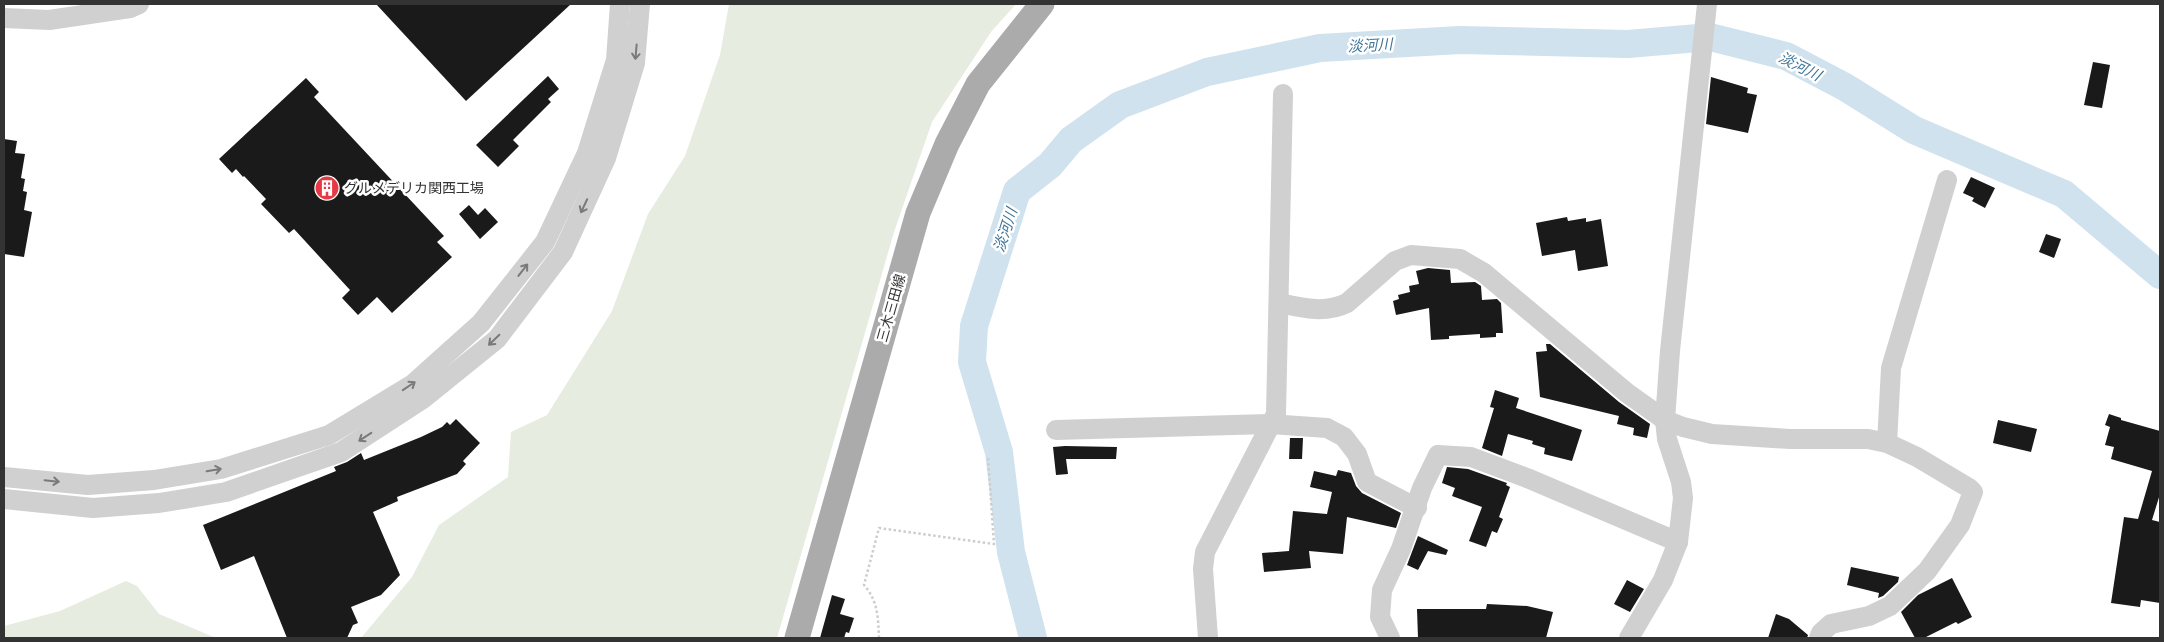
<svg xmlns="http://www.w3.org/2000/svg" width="2164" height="642" viewBox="0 0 2164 642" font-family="'IBM Plex Sans','Noto Sans JP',sans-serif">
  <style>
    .green { fill: #e6ecdf }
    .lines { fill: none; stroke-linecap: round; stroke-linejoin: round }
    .river { stroke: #cfe2ee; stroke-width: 28 }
    .building { fill: #1a1a1a }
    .path { stroke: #cdcdcd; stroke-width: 2.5; stroke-dasharray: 2.5 2.5; stroke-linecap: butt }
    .minor { stroke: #d0d0d0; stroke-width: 20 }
    .major { stroke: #ababab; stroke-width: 25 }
    .oneway { stroke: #7a7a7a }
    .labels { text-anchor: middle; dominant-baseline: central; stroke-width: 5; stroke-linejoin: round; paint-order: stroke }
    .poi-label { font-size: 14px; fill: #333; stroke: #fff; text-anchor: start }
    .street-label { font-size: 14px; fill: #333; stroke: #fff }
    .water-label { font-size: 15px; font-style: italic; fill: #3f7597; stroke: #fff }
  </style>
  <rect width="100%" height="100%" fill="#fff"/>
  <g class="green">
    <path d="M 729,4 L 1016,4 L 991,32 L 932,122 L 894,232 L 777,638 L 361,638 L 412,577 L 439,525 L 508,477 L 511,432 L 547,415 L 612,311 L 648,214 L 685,156 L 720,55 Z"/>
    <path d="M 126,581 L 137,586 L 159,614 L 216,638 L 4,638 L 4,626 L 60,611 Z"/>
  </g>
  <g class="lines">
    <path class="river" d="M 1033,638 L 1011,552 L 999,452 L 972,362 L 974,326 L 1017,191 L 1050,165 L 1071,140 L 1120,105 L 1207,72 L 1320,48 L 1460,40 L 1628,44 L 1710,37 L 1786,56 L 1845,87 L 1914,130 L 2064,194 L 2160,275"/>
  </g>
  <g class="building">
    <path d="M 376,4 L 571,4 L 466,101 Z"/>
    <path d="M 2093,62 L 2110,65 L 2102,108 L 2084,105 Z"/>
    <path d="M 548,76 L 559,89 L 548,99 L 551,102 L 513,140 L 519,146 L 498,167 L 476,145 Z"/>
    <path d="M 1711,77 L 1748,88 L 1747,93 L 1757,95 L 1748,133 L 1706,124 Z"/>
    <path d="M 306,78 L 319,92 L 314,97 L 444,236 L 437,242 L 452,257 L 392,313 L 377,297 L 358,315 L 342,298 L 350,290 L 294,229 L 289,233 L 261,204 L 266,199 L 244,176 L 243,177 L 236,169 L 232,173 L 219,159 Z"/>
    <path d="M 4,139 L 17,141 L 15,153 L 25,154 L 21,178 L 25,179 L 23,191 L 27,192 L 24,210 L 32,212 L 24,257 L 4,254 Z"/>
    <path d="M 1971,177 L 1995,188 L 1985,208 L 1972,201 L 1974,198 L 1963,193 Z"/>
    <path d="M 469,205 L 478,215 L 485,208 L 498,222 L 480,239 L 459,214 Z"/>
    <path d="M 1567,217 L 1568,221 L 1586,218 L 1586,222 L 1601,219 L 1608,266 L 1578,271 L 1575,250 L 1542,256 L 1536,223 Z"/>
    <path d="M 2046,234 L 2061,239 L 2054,258 L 2039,252 Z"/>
    <path d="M 1428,268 L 1450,270 L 1451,283 L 1475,282 L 1481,286 L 1482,300 L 1497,299 L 1501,303 L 1503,333 L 1496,333 L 1496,337 L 1480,338 L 1480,334 L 1449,336 L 1449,339 L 1431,340 L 1429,308 L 1396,315 L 1393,301 L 1399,299 L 1398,295 L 1410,292 L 1409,286 L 1419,284 L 1416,271 Z"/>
    <path d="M 1546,344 L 1550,344 L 1619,402 L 1650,424 L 1647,438 L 1633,435 L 1634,428 L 1617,424 L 1619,416 L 1540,397 L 1536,352 L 1547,351 Z"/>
    <path d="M 1495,390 L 1519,398 L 1516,408 L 1582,430 L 1572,461 L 1544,454 L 1545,448 L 1532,444 L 1533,441 L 1508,434 L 1502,456 L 1482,448 L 1494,408 L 1490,407 Z"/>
    <path d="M 2109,414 L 2121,418 L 2121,420 L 2160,431 L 2160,494 L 2152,520 L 2160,522 L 2160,603 L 2141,600 L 2140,607 L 2111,603 L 2124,517 L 2138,519 L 2152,471 L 2111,459 L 2114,447 L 2105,445 L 2110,427 L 2105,425 Z"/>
    <path d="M 456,419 L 480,443 L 463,461 L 466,464 L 457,474 L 397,497 L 398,501 L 373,512 L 400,575 L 381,595 L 351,607 L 358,623 L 353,625 L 347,638 L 287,638 L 254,556 L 221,570 L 203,525 L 336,471 L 334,467 L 347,462 L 361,453 L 364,460 L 421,437 L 442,427 L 447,422 L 450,425 Z"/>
    <path d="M 1998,420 L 2037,429 L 2031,452 L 1993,443 Z"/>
    <path d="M 1290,438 L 1303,438 L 1302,459 L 1289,459 Z"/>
    <path d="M 1065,446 L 1117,447 L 1116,459 L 1066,459 L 1068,474 L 1056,475 L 1053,447 Z"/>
    <path d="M 1447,467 L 1468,469 L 1507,483 L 1506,485 L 1510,487 L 1499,517 L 1503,519 L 1497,533 L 1492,531 L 1486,547 L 1469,541 L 1482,507 L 1452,496 L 1455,488 L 1442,483 Z"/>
    <path d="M 1338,470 L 1351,473 L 1356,486 L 1362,493 L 1401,513 L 1396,528 L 1347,517 L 1343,554 L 1309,551 L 1311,568 L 1264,572 L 1262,553 L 1289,551 L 1293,511 L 1327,514 L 1332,492 L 1310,487 L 1314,471 L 1336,476 Z"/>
    <path d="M 1418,536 L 1448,550 L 1446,555 L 1428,551 L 1418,570 L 1407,565 Z"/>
    <path d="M 1851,567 L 1899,577 L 1898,582 L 1883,596 L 1878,598 L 1879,593 L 1847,585 Z"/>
    <path d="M 1952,578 L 1972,617 L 1958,624 L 1956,622 L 1924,638 L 1915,638 L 1901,612 L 1918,595 Z"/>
    <path d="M 1627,580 L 1644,589 L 1630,612 L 1614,604 Z"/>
    <path d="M 832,595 L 845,599 L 840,614 L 854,618 L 849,633 L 846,632 L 844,638 L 820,638 Z"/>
    <path d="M 1487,604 L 1527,606 L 1553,612 L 1546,638 L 1418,638 L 1417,609 L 1486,609 Z"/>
    <path d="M 1776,614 L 1789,619 L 1808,635 L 1807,638 L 1768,638 Z"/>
  </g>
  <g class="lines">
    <path class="path" d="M 879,638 C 878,617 878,601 864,585 L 879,528 L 994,544 L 988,457"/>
    <g class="minor">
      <path d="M 4,18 L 49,20 L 130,8 L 139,4"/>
      <path d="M 1279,303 C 1302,308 1325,314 1347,303 L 1395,261 L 1411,255 L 1460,259 L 1484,273 L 1627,393 L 1665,420 L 1683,427 L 1712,434 L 1790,439 L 1868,439 L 1887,443 L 1917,457 L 1969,488 L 1973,492 L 1960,525 L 1927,571 L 1890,606 L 1869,616 L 1831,624 L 1821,633 L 1819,638"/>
      <path d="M 1056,430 L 1269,424 L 1327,428 L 1344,437 L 1357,454 L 1367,482 L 1417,508"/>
      <path d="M 1887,443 L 1891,368 L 1947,180"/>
      <path d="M 4,477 L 88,485 L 154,480 L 221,469 L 329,435 L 413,384 L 481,323 L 545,242 L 587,153 L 616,60 L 620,4"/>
      <path d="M 4,499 L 93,508 L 159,503 L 226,492 L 341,452 L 424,398 L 497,339 L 563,252 L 606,158 L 635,63 L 640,4"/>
      <path d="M 1208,638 L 1203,569 L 1205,552 L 1276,414 L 1283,94"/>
      <path d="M 1390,638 L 1380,617 L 1382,590 L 1401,549 L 1422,488 L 1438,455 L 1471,457 L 1527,478 L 1678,542"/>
      <path d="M 1629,638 L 1663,580 L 1678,542 L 1683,498 L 1681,482 L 1667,439 L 1665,420 L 1670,351 L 1707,4"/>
    </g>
    <path class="major" d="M 797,638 L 918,213 L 947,144 L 978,84 L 1042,4"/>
  </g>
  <defs><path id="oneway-shaft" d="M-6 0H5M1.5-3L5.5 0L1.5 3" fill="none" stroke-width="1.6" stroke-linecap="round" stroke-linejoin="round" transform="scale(1.25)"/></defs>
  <g class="oneway">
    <use href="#oneway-shaft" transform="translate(636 52) rotate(95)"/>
    <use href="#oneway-shaft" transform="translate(584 206) rotate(115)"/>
    <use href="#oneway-shaft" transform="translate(523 270) rotate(-52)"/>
    <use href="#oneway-shaft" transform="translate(494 340) rotate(136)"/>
    <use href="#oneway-shaft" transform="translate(409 386) rotate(-34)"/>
    <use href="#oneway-shaft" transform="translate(365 437) rotate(147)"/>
    <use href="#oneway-shaft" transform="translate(214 470) rotate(-10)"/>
    <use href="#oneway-shaft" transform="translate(52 481) rotate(6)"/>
  </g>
  <defs>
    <symbol id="building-disc" viewBox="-11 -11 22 22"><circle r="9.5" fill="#e63946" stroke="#fff"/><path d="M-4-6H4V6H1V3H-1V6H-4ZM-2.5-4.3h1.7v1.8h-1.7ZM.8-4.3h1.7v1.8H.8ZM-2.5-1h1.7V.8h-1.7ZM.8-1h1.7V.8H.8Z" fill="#fff"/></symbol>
  </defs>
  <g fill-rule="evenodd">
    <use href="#building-disc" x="313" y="174" width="28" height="28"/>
  </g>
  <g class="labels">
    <g class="poi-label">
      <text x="344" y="188">グルメデリカ関西工場</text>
    </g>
    <g class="street-label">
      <text transform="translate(891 308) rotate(-74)">三木三田線</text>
    </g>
    <g class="water-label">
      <text transform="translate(1370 45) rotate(-3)">淡河川</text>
      <text transform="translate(1800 66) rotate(27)">淡河川</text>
      <text transform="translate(1005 230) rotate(-72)">淡河川</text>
    </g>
  </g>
  <rect width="2164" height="642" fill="none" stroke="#333333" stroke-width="10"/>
</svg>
